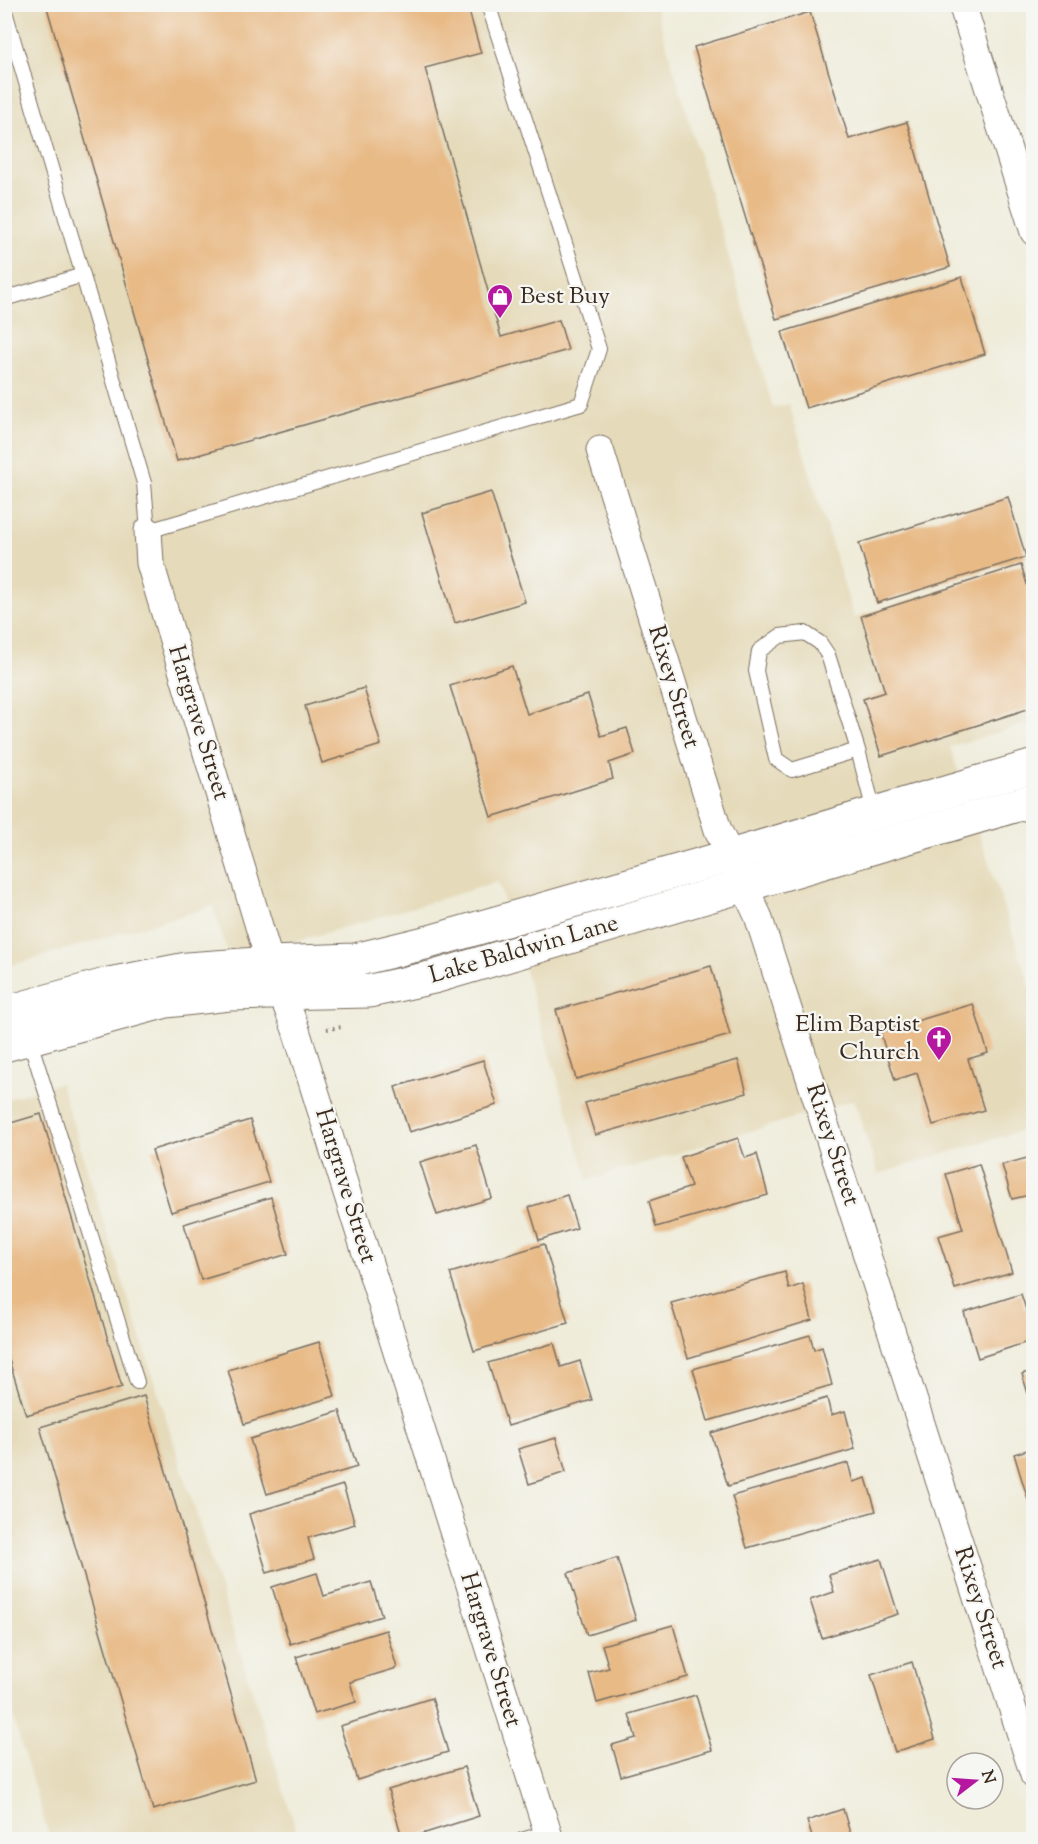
<svg xmlns="http://www.w3.org/2000/svg" width="1038" height="1844" viewBox="0 0 1038 1844" font-family="'Sorts Mill Goudy',serif">
  <style>
    .built { fill: #e5daba }
    .building { fill: #e8ba86 }
    .lines { fill: none; stroke-linecap: round; stroke-linejoin: round }
    .service-casing { stroke: #7a6e60; stroke-width: 16 }
    .minor-casing { stroke: #7a6e60; stroke-width: 29 }
    .tertiary-casing { stroke: #7a6e60; stroke-width: 35 }
    .path { stroke: #7a6e60; stroke-width: 4; stroke-dasharray: 1.5 4.5; stroke-linecap: butt }
    .service { stroke: #fff; stroke-width: 14 }
    .minor { stroke: #fff; stroke-width: 27 }
    .tertiary { stroke: #fff; stroke-width: 33 }
    .labels { text-anchor: middle; dominant-baseline: central; stroke-width: 4.5; stroke-linejoin: round; paint-order: stroke }
    .poi-label { font-size: 24px; fill: #3b2a1e; stroke: #f6f6f2; text-anchor: start }
    .street-label { font-size: 24px; fill: #3b2a1e; stroke: #f6f6f2 }
  </style>
  <rect width="100%" height="100%" fill="#f6f6f2"/>
  <filter id="ink" filterUnits="userSpaceOnUse"><feTurbulence type="fractalNoise" baseFrequency=".0167" numOctaves="2"/><feDisplacementMap in="SourceGraphic" scale="12" xChannelSelector="R" yChannelSelector="G"/><feConvolveMatrix kernelMatrix="1 2 1 2 8 2 1 2 1" color-interpolation-filters="sRGB"/></filter>
  <filter id="wash" filterUnits="userSpaceOnUse"><feTurbulence type="fractalNoise" baseFrequency=".008" numOctaves="4" result="noise"/><feDisplacementMap in="SourceGraphic" scale="24" xChannelSelector="R" yChannelSelector="G"/><feGaussianBlur stdDeviation="1.35" result="paint"/><feColorMatrix in="noise" values="0 0 0 0 0 0 0 0 0 0 0 0 0 0 0 0 0 1.4 0 .05"/><feComposite in="paint" operator="in"/></filter>
  <g filter="url(#wash)">
    <rect width="100%" height="100%" fill="#efecda"/>
    <g class="built">
      <path d="M 5,5 L 655,5 L 773,408 L 789,404 L 854,618 L 1033,566 L 1033,722 L 950,747 L 1033,995 L 1033,1127 L 878,1174 L 854,1100 L 588,1180 L 498,882 L 230,961 L 213,906 L 5,967 Z"/>
      <path d="M 60,1083 L 299,1839 L 50,1839 L 5,1691 L 4,1100 Z"/>
    </g>
    <g id="blocks">
      <g class="building">
        <path d="M 46,4 L 467,4 L 481,53 L 425,68 L 501,337 L 559,320 L 568,350 L 177,461 Z"/>
        <path d="M 810,12 L 849,139 L 907,122 L 950,267 L 776,319 L 694,47 Z"/>
        <path d="M 962,277 L 985,354 L 806,408 L 782,332 Z"/>
        <path d="M 491,492 L 525,602 L 455,623 L 422,513 Z"/>
        <path d="M 1008,497 L 1026,557 L 877,603 L 859,543 Z"/>
        <path d="M 1021,565 L 1034,606 L 1034,707 L 881,756 L 863,699 L 885,692 L 861,616 Z"/>
        <path d="M 512,666 L 527,714 L 588,695 L 601,736 L 627,728 L 635,754 L 609,763 L 613,779 L 491,817 L 450,686 Z"/>
        <path d="M 364,688 L 381,745 L 322,763 L 305,706 Z"/>
        <path d="M 711,966 L 730,1035 L 576,1079 L 556,1010 Z"/>
        <path d="M 973,1004 L 988,1053 L 968,1059 L 984,1110 L 933,1125 L 917,1073 L 895,1080 L 880,1032 Z"/>
        <path d="M 483,1060 L 497,1105 L 409,1132 L 395,1087 Z"/>
        <path d="M 738,1060 L 747,1093 L 595,1135 L 585,1103 Z"/>
        <path d="M 41,1114 L 122,1387 L 26,1415 L 4,1344 L 4,1125 Z"/>
        <path d="M 250,1120 L 269,1182 L 171,1212 L 152,1150 Z"/>
        <path d="M 738,1138 L 745,1158 L 757,1154 L 768,1195 L 656,1227 L 649,1201 L 691,1187 L 681,1157 Z"/>
        <path d="M 476,1145 L 492,1198 L 437,1215 L 420,1162 Z"/>
        <path d="M 1034,1156 L 1034,1194 L 1012,1199 L 1002,1165 Z"/>
        <path d="M 979,1164 L 1012,1272 L 955,1289 L 938,1236 L 963,1229 L 946,1174 Z"/>
        <path d="M 567,1195 L 577,1228 L 539,1240 L 529,1207 Z"/>
        <path d="M 271,1197 L 288,1254 L 201,1280 L 184,1224 Z"/>
        <path d="M 544,1244 L 568,1323 L 474,1351 L 450,1273 Z"/>
        <path d="M 785,1272 L 789,1289 L 803,1284 L 812,1320 L 688,1358 L 671,1303 Z"/>
        <path d="M 1021,1294 L 1034,1334 L 1034,1340 L 978,1358 L 964,1312 Z"/>
        <path d="M 810,1335 L 814,1350 L 822,1347 L 832,1385 L 708,1421 L 693,1369 Z"/>
        <path d="M 319,1342 L 335,1396 L 244,1424 L 228,1370 Z"/>
        <path d="M 554,1343 L 561,1367 L 580,1361 L 592,1400 L 508,1426 L 488,1363 Z"/>
        <path d="M 1034,1370 L 1034,1410 L 1033,1410 L 1022,1374 Z"/>
        <path d="M 144,1396 L 256,1780 L 153,1810 L 40,1427 Z"/>
        <path d="M 827,1398 L 831,1415 L 845,1411 L 855,1449 L 728,1486 L 711,1433 Z"/>
        <path d="M 340,1411 L 357,1467 L 267,1494 L 250,1439 Z"/>
        <path d="M 556,1438 L 566,1472 L 529,1484 L 518,1449 Z"/>
        <path d="M 1034,1448 L 1034,1499 L 1028,1500 L 1014,1454 Z"/>
        <path d="M 848,1463 L 853,1482 L 866,1478 L 876,1511 L 747,1548 L 732,1496 Z"/>
        <path d="M 343,1485 L 355,1524 L 308,1538 L 314,1559 L 267,1573 L 249,1514 Z"/>
        <path d="M 617,1558 L 636,1620 L 587,1635 L 568,1573 Z"/>
        <path d="M 881,1559 L 898,1614 L 822,1638 L 810,1600 L 834,1592 L 829,1575 Z"/>
        <path d="M 317,1573 L 324,1596 L 371,1582 L 382,1616 L 290,1644 L 272,1587 Z"/>
        <path d="M 673,1625 L 688,1677 L 597,1703 L 589,1673 L 609,1668 L 602,1645 Z"/>
        <path d="M 386,1630 L 397,1668 L 350,1682 L 356,1702 L 314,1714 L 296,1657 Z"/>
        <path d="M 912,1662 L 935,1739 L 895,1752 L 871,1675 Z"/>
        <path d="M 696,1695 L 712,1750 L 621,1776 L 612,1745 L 636,1738 L 629,1714 Z"/>
        <path d="M 432,1698 L 448,1752 L 357,1780 L 340,1726 Z"/>
        <path d="M 464,1767 L 479,1816 L 403,1840 L 388,1790 Z"/>
        <path d="M 843,1809 L 852,1840 L 813,1840 L 807,1821 Z"/>
      </g>
    </g>
  </g>
  <g filter="url(#ink)">
    <use href="#blocks" fill-opacity="0" stroke="#7a6e60" stroke-width="1.5"/>
    <g class="lines">
      <defs>
        <g id="service">
          <path d="M 4,8 L 144,483 L 148,531 L 581,404 L 599,349 L 488,4"/>
          <path d="M 4,299 L 83,275"/>
          <path d="M 858,750 L 792,770 L 776,759 L 756,671 L 759,651 L 780,636 L 805,633 L 820,643 L 828,655 L 858,750 L 875,815"/>
          <path d="M 29,1038 L 137,1382"/>
          <path d="M 522,1840 L 548,1832"/>
        </g>
        <g id="minor">
          <path d="M 962,4 L 1034,232"/>
          <path d="M 600,450 L 718,830 L 758,916 L 1034,1775"/>
          <path d="M 148,531 L 150,563 L 270,963 L 295,1027 L 550,1840"/>
        </g>
        <g id="tertiary">
          <path d="M 4,1013 L 109,984 L 187,969 L 270,963 L 355,960 L 429,942 L 730,856 L 1034,766"/>
          <path d="M 4,1045 L 166,1001 L 229,994 L 370,991 L 434,977 L 1034,800"/>
        </g>
      </defs>
      <use href="#service" class="service-casing"/>
      <use href="#minor" class="minor-casing"/>
      <use href="#tertiary" class="tertiary-casing"/>
      <path class="path" d="M 327,1029 L 343,1027"/>
      <use href="#service" class="service"/>
      <use href="#minor" class="minor"/>
      <use href="#tertiary" class="tertiary"/>
    </g>
  </g>
  <defs>
    <symbol id="shop-pin" viewBox="-11 -11 22 30"><path d="M0 17L-7.5 6A9.5 9.5 0 1 1 7.5 6Z" fill="#b5179e" stroke="#f6f6f2"/><path d="M-5-2.5h2.3a2.7 3.5 0 0 1 5.4 0H5L5.5 6h-11ZM-1.5-2.5h3a1.5 2.3 0 0 0-3 0Z" fill="#fff"/></symbol>
    <symbol id="church-pin" viewBox="-11 -11 22 30"><path d="M0 17L-7.5 6A9.5 9.5 0 1 1 7.5 6Z" fill="#b5179e" stroke="#f6f6f2"/><path d="M-1.2-6h2.4v3.5h3.3v2.4h-3.3V6h-2.4V-.1h-3.3v-2.4h3.3Z" fill="#fff"/></symbol>
  </defs>
  <g fill-rule="evenodd">
    <use href="#shop-pin" x="485" y="282" width="30" height="40"/>
    <use href="#church-pin" x="924" y="1024" width="30" height="40"/>
  </g>
  <g class="labels">
    <g class="poi-label">
      <text x="520" y="297">Best Buy</text>
      <text x="920" y="1025" text-anchor="end">Elim Baptist<tspan x="920" dy="28">Church</tspan></text>
    </g>
    <g class="street-label">
      <text transform="translate(673 687) rotate(73)">Rixey Street</text>
      <text transform="translate(198 723) rotate(73)">Hargrave Street</text>
      <text transform="translate(524 950) rotate(-16)">Lake Baldwin Lane</text>
      <text transform="translate(832 1145) rotate(72)">Rixey Street</text>
      <text transform="translate(345 1186) rotate(73)">Hargrave Street</text>
      <text transform="translate(980 1608) rotate(72)">Rixey Street</text>
      <text transform="translate(490 1650) rotate(73)">Hargrave Street</text>
    </g>
  </g>
  <rect width="1038" height="1844" fill="none" stroke="#f6f6f2" stroke-width="24"/>
  <g transform="translate(975 1781) rotate(73)"><circle r="28" fill="#f6f6f2" stroke="#aba49d" stroke-width="1.5"/>
  <path d="M0-4.5L10 22L0 15L-10 22Z" fill="#b5179e"/>
  <text y="-9" font-size="16" font-weight="bold" text-anchor="middle" fill="#3b2a1e">N</text>
  </g>
</svg>
